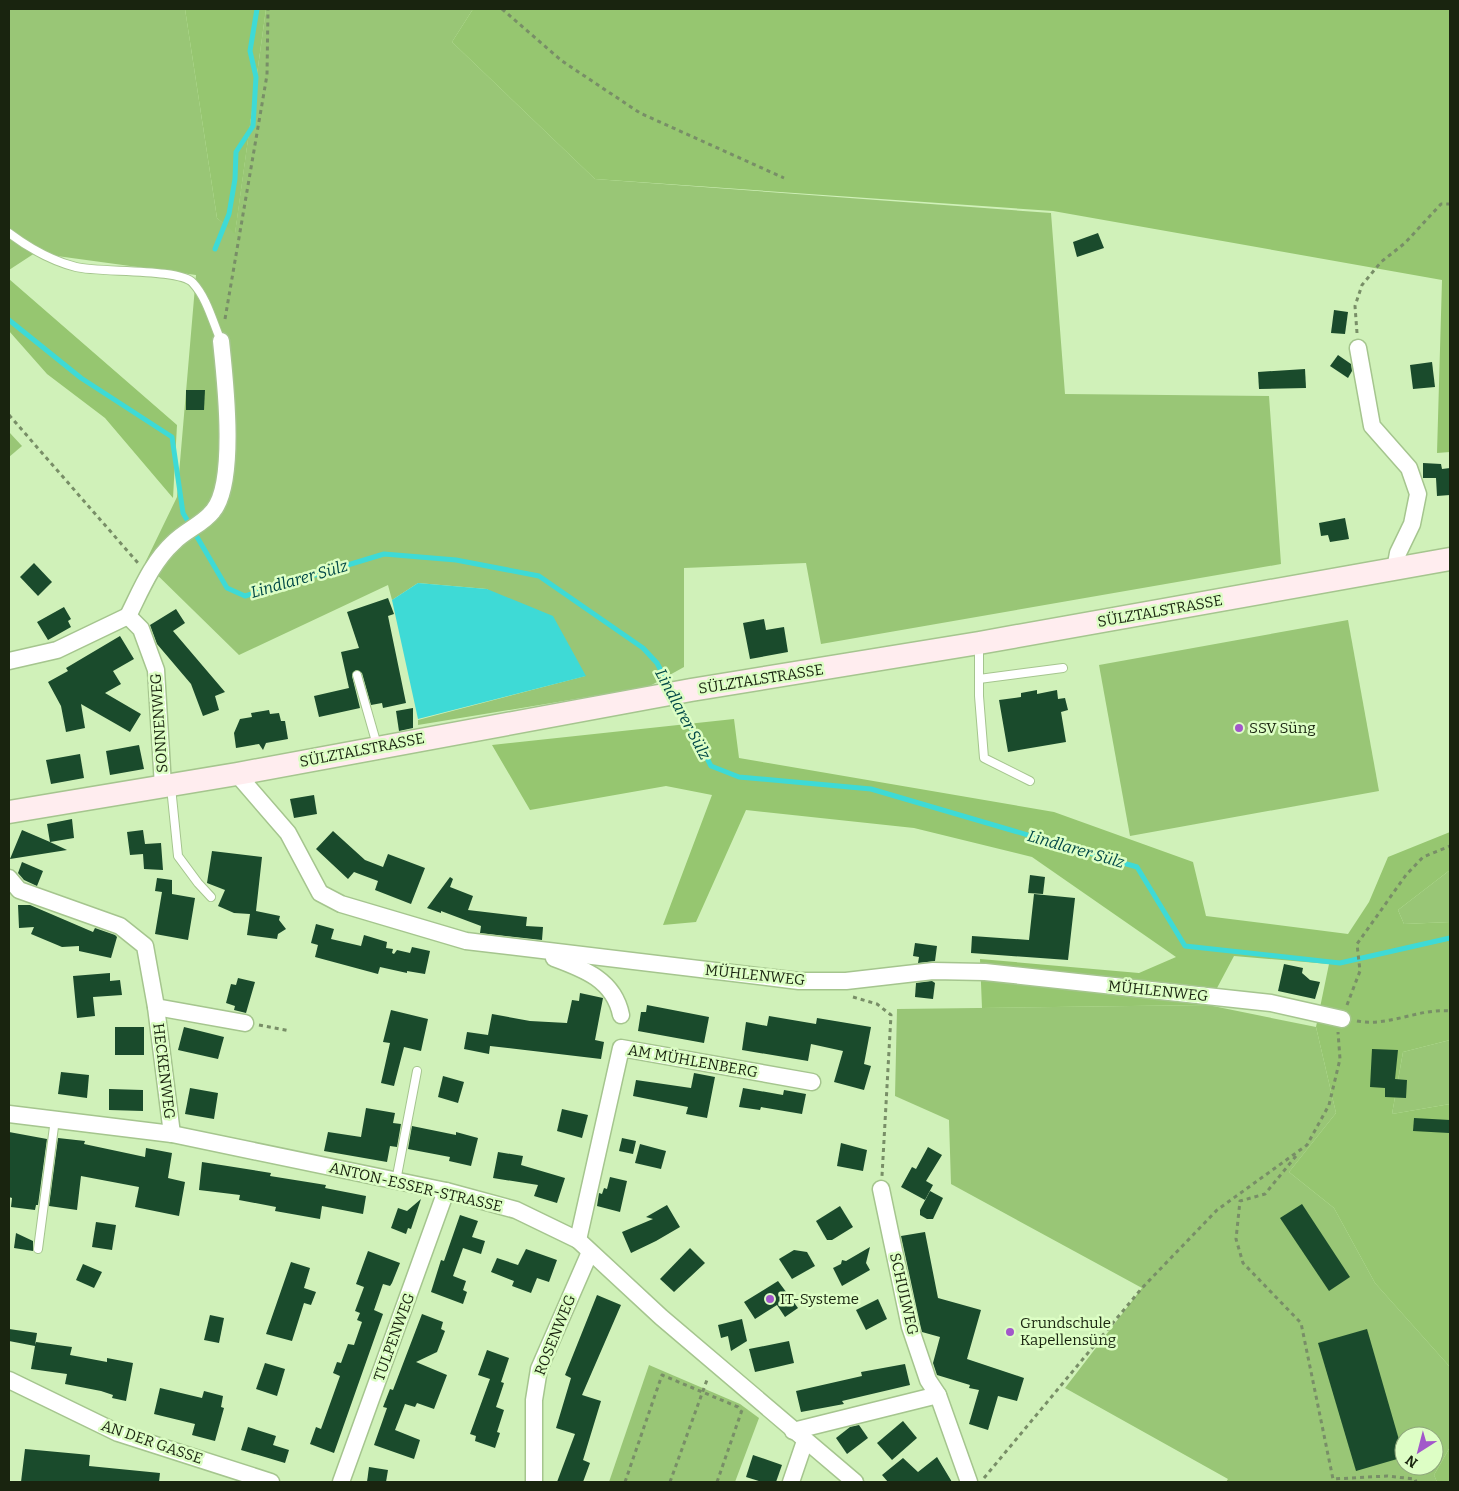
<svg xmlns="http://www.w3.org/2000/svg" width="1459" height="1491" viewBox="0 0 1459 1491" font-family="Bitter,serif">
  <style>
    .green { fill: #99c676; fill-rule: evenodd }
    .forest { fill: #96c670 }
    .water { fill: #3edad6 }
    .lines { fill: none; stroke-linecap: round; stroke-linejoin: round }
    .stream { stroke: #3edad6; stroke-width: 5 }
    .building { fill: #1a4b2c }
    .lane-casing { stroke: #a5c58e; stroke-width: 10 }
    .street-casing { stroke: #a5c58e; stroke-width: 19 }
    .secondary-casing { stroke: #a5c58e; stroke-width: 25 }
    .path { stroke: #788e67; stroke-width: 3; stroke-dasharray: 4 4; stroke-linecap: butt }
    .lane { stroke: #fff; stroke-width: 8 }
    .street { stroke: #fff; stroke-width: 16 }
    .secondary { stroke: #ffedef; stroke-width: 22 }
    .poi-dot { fill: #a257ca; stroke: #ddfec5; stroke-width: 2 }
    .labels { text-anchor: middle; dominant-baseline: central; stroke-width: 5; stroke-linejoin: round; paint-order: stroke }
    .street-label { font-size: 15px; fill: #19240f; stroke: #ddfec5 }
    .poi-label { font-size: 15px; fill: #19240f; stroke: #ddfec5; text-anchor: start }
    .water-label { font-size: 16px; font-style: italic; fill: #004847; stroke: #ddfec5 }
  </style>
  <rect width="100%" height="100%" fill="#d0f1b9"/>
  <g class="green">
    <path d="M 9,9 L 185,9 L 217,218 L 235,233 L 266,9 L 473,9 L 452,42 L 595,179 L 1051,213 L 1065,394 L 1269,396 L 1281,564 L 821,644 L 806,563 L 684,568 L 684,667 L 648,687 L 418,725 L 418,720 L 585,676 L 487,589 L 418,583 L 392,600 L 388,585 L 239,655 L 145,563 L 177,497 L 196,275 L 35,253 L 9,270 Z"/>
    <path d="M 9,432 L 22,446 L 9,457 Z"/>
    <path d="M 1348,620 L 1379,791 L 1130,836 L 1099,665 Z"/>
    <path d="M 1450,870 L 1450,922 L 1404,924 L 1398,910 Z"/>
    <path d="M 1208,1005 L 1316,1027 L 1336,1113 L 1289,1172 L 1334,1208 L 1375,1283 L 1450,1367 L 1450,1447 L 1434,1475 L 1437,1482 L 1226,1482 L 1228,1479 L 1065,1388 L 1142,1288 L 951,1184 L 949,1120 L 895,1096 L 897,1009 ZM 1404,1436 L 1434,1436 L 1434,1466 L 1404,1466 Z"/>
    <path d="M 1450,1040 L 1450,1104 L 1392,1114 L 1403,1052 Z"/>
    <path d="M 649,1365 L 740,1404 L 759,1418 L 735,1482 L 609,1482 Z"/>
  </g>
  <g class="forest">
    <path d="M 185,9 L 266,9 L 235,234 L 217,218 Z"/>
    <path d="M 473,9 L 1450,9 L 1450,452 L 1437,453 L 1442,280 L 1053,211 L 595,179 L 452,42 Z"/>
    <path d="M 9,279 L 177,425 L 173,498 L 105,418 L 47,374 L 9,331 Z"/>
    <path d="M 734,719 L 739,758 L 1054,812 L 1193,862 L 1206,916 L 1348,934 L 1369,902 L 1388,857 L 1450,832 L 1450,870 L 1398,910 L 1404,924 L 1450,922 L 1450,1040 L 1403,1052 L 1392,1114 L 1450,1104 L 1450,1367 L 1375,1283 L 1334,1208 L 1289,1172 L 1336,1113 L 1316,1027 L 1329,964 L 1234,956 L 1208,1005 L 982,1008 L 980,959 L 1139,973 L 1176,957 L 1032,857 L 914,828 L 746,810 L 696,922 L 663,925 L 712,795 L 666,786 L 530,810 L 492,745 Z"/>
    <path d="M 1450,1447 L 1450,1482 L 1437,1482 L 1434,1475 Z"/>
  </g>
  <path class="water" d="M 418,583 L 487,589 L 553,616 L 586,676 L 418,719 L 392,600 Z"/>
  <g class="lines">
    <g class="stream">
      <path d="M 215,249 L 229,214 L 235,179 L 236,152 L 253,126 L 256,77 L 250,51 L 257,9"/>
      <path d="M 9,320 L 81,378 L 172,437 L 183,513 L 227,588 L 245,596 L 384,554 L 456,560 L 539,576 L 643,648 L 657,663 L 670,688"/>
      <path d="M 675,698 L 711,766 L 739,777 L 871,789 L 1137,867 L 1185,946 L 1340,963 L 1450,938"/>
    </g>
  </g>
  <g class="building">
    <path d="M 1098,233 L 1104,248 L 1077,257 L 1073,242 Z"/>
    <path d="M 1334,310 L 1348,312 L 1345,334 L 1331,333 Z"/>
    <path d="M 1338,355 L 1351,364 L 1352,371 L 1348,378 L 1330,366 Z"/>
    <path d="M 1432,362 L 1435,387 L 1413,389 L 1410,365 Z"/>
    <path d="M 1305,369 L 1306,388 L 1259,389 L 1258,372 Z"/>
    <path d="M 186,390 L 205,390 L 204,410 L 186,410 Z"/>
    <path d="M 1423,463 L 1441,464 L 1442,469 L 1450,468 L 1450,495 L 1437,496 L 1436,478 L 1423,478 Z"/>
    <path d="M 1345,518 L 1349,539 L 1330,542 L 1328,535 L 1321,536 L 1319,523 Z"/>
    <path d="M 34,563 L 52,582 L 38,596 L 20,577 Z"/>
    <path d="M 388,598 L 394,614 L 388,616 L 406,703 L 383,708 L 382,703 L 371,705 L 362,673 L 356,670 L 352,676 L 360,708 L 319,717 L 314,696 L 349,688 L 341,652 L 359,648 L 347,612 Z"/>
    <path d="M 64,607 L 71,619 L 68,621 L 71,627 L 48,640 L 37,622 Z"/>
    <path d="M 176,609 L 185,623 L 173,631 L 225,692 L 215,696 L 219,710 L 203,716 L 191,684 L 157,644 L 150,625 Z"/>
    <path d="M 764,619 L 766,630 L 784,627 L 788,652 L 750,659 L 743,623 Z"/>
    <path d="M 120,636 L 134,659 L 113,671 L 121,684 L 105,693 L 141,714 L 130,732 L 81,704 L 85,728 L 66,732 L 61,706 L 48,682 L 68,671 L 66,668 Z"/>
    <path d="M 1037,690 L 1037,694 L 1057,690 L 1058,699 L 1065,698 L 1068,710 L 1061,712 L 1066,742 L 1008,752 L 999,700 L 1021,697 L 1021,693 Z"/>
    <path d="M 413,708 L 413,728 L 399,731 L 396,711 Z"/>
    <path d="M 269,710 L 270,714 L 279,713 L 281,721 L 285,721 L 288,739 L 266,743 L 263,750 L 259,744 L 236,748 L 234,733 L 240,719 L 252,717 L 251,713 Z"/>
    <path d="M 139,745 L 144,769 L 110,775 L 106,751 Z"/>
    <path d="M 80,754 L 84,778 L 51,784 L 46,760 Z"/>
    <path d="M 314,795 L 317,814 L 294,818 L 290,799 Z"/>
    <path d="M 72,819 L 74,838 L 50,842 L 67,850 L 10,859 L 22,830 L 50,842 L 47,824 Z"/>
    <path d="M 143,830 L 145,844 L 161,843 L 163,870 L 144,869 L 143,854 L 130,855 L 127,832 Z"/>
    <path d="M 333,831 L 365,860 L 383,867 L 388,854 L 425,868 L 411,904 L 375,890 L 378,881 L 354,872 L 348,879 L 316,849 Z"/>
    <path d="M 212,851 L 262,857 L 256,911 L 280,916 L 279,920 L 286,929 L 278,934 L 277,939 L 247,935 L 250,914 L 234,913 L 218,906 L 225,890 L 207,883 Z"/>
    <path d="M 22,862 L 43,871 L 37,886 L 24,880 L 18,873 Z"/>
    <path d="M 1030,875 L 1045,877 L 1043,894 L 1028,893 Z"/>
    <path d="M 450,877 L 453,879 L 450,887 L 473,896 L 468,910 L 527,917 L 526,926 L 543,927 L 542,940 L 480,933 L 481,926 L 441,911 L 441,913 L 427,908 Z"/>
    <path d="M 157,878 L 172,880 L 172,894 L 195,898 L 188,940 L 155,934 L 162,892 L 155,891 Z"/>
    <path d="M 1034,894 L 1075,898 L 1068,960 L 971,953 L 972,936 L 1029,940 Z"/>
    <path d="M 18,905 L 30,905 L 93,932 L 95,928 L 115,935 L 117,937 L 111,958 L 79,951 L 79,946 L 62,947 L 31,934 L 34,927 L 19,928 Z"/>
    <path d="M 316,924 L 334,929 L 331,939 L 361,946 L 364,935 L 387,942 L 386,948 L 393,949 L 392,953 L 394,954 L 397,950 L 410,953 L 412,947 L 430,951 L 425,974 L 407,971 L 407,973 L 380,967 L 378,974 L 315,957 L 318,945 L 311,943 Z"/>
    <path d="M 915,943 L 937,946 L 935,961 L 918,963 L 919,957 L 913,956 Z"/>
    <path d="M 1284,964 L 1303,968 L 1302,973 L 1310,980 L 1320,982 L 1315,999 L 1278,991 Z"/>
    <path d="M 110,973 L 110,981 L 120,980 L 122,995 L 93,997 L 95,1016 L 77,1018 L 73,976 Z"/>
    <path d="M 238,978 L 255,982 L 246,1013 L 234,1010 L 235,1006 L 226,1003 L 231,984 L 236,985 Z"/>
    <path d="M 932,981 L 935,983 L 933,999 L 915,997 L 916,983 Z"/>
    <path d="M 580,993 L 603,998 L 595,1040 L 604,1042 L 601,1059 L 490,1046 L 489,1054 L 464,1049 L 467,1032 L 488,1035 L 492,1014 L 530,1021 L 567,1023 L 572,1000 L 579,1001 Z"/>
    <path d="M 647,1005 L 709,1017 L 704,1043 L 638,1031 L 641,1012 L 646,1012 Z"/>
    <path d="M 391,1010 L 428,1019 L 421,1051 L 404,1047 L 394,1086 L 381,1083 L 390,1043 L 383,1042 Z"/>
    <path d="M 769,1016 L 816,1024 L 817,1018 L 871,1027 L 864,1064 L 871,1066 L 864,1090 L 834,1082 L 843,1051 L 811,1044 L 808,1061 L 742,1050 L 746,1022 L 767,1026 Z"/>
    <rect x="115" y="1027" width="29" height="28"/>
    <path d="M 184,1027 L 224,1037 L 218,1059 L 178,1050 Z"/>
    <path d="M 1372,1049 L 1398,1050 L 1395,1079 L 1407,1080 L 1406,1098 L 1385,1097 L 1385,1088 L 1370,1087 Z"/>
    <path d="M 61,1072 L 89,1075 L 87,1098 L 58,1094 Z"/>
    <path d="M 694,1073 L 715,1077 L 707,1118 L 686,1114 L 688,1107 L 633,1096 L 636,1080 L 691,1088 Z"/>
    <path d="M 443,1076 L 464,1082 L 458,1103 L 438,1097 Z"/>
    <path d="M 190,1088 L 218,1093 L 214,1119 L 185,1114 Z"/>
    <path d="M 743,1088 L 783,1095 L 784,1090 L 806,1094 L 802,1114 L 761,1107 L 760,1110 L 739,1107 Z"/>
    <path d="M 109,1089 L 143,1090 L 143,1111 L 109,1110 Z"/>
    <path d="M 366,1108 L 395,1113 L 393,1123 L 401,1124 L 397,1147 L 390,1146 L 387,1162 L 324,1151 L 328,1132 L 361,1137 Z"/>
    <path d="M 562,1109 L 588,1115 L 582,1138 L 557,1131 Z"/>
    <path d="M 1414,1118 L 1450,1120 L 1449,1133 L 1413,1131 Z"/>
    <path d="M 412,1126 L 456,1135 L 456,1132 L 478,1138 L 471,1166 L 449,1161 L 450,1157 L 408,1149 Z"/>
    <path d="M 9,1132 L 47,1139 L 38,1205 L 36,1205 L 35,1210 L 11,1207 L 12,1198 L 9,1197 Z"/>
    <path d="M 58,1138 L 85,1141 L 84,1144 L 145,1157 L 146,1148 L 172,1153 L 168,1178 L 185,1182 L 179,1216 L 135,1207 L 139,1187 L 81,1176 L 77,1210 L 49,1206 Z"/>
    <path d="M 622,1138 L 636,1141 L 633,1154 L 619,1151 Z"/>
    <path d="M 841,1143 L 867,1150 L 863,1171 L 837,1166 Z"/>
    <path d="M 640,1144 L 666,1151 L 661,1169 L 635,1163 Z"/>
    <path d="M 928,1147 L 942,1155 L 926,1181 L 933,1185 L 925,1200 L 901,1187 L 912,1167 L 916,1169 Z"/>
    <path d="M 498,1152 L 523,1156 L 521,1165 L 565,1178 L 557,1203 L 534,1196 L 538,1185 L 493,1178 Z"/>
    <path d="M 202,1162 L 271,1173 L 270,1176 L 326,1185 L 325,1188 L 366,1196 L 363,1214 L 322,1206 L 320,1219 L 275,1211 L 276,1207 L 239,1200 L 240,1195 L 199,1190 Z"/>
    <path d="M 610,1177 L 627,1181 L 620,1212 L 597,1206 L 599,1193 L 602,1194 L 604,1188 L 607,1189 Z"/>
    <path d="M 930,1191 L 943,1198 L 933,1219 L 927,1219 L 920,1215 L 920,1210 Z"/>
    <path d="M 421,1199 L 411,1229 L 408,1228 L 406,1234 L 391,1228 L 398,1208 L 407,1211 Z"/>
    <path d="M 1302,1204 L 1350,1277 L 1329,1291 L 1280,1218 Z"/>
    <path d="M 667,1205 L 680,1227 L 656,1241 L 631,1253 L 622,1232 L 653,1219 L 646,1217 Z"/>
    <path d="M 840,1206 L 853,1227 L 832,1240 L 827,1240 L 816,1221 Z"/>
    <path d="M 460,1215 L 478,1221 L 472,1237 L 485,1241 L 481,1254 L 463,1248 L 453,1276 L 466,1281 L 463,1290 L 467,1292 L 463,1304 L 431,1292 L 441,1260 L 444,1261 Z"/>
    <path d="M 96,1222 L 116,1225 L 112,1250 L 92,1247 Z"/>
    <path d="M 925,1232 L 938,1298 L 981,1310 L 967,1359 L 1024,1378 L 1017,1401 L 998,1396 L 988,1430 L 969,1424 L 979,1390 L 969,1388 L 970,1385 L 937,1375 L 933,1363 L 940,1337 L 922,1332 L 920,1324 L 901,1236 Z"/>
    <path d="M 16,1233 L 33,1241 L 33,1251 L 14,1248 Z"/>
    <path d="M 870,1247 L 866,1263 L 870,1270 L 842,1286 L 833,1268 L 841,1264 L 842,1260 L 846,1261 Z"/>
    <path d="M 690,1248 L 705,1263 L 674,1292 L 660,1279 Z"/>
    <path d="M 526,1249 L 557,1260 L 549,1282 L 537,1278 L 531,1293 L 512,1286 L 514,1281 L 491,1272 L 497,1258 L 518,1265 Z"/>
    <path d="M 794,1250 L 807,1252 L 815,1266 L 792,1279 L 779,1259 Z"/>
    <path d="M 368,1251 L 400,1263 L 392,1283 L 390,1286 L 383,1284 L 374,1310 L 383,1314 L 334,1453 L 310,1444 L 316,1427 L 321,1429 L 340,1376 L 333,1373 L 337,1362 L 341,1363 L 348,1344 L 354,1345 L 362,1322 L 357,1320 L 360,1313 L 355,1311 L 364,1287 L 356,1284 Z"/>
    <path d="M 291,1262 L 310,1268 L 304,1288 L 316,1292 L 311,1305 L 304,1303 L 292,1341 L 266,1334 Z"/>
    <path d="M 83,1264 L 102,1272 L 94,1288 L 76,1280 Z"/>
    <path d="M 778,1281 L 798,1308 L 785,1317 L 777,1305 L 755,1319 L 744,1302 Z"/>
    <path d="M 597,1295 L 621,1305 L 582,1395 L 601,1401 L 583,1460 L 590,1463 L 583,1482 L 557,1482 L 575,1434 L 556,1428 L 571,1378 L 565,1375 Z"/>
    <path d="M 878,1299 L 887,1319 L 866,1330 L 856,1310 Z"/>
    <path d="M 422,1314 L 443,1322 L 441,1329 L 445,1331 L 437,1352 L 416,1362 L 447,1375 L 434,1409 L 417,1403 L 415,1407 L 405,1404 L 395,1430 L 420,1440 L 414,1459 L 374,1445 L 387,1408 L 383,1407 L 390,1389 L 393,1390 Z"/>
    <path d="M 210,1315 L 224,1318 L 219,1343 L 204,1340 Z"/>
    <path d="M 742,1319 L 747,1341 L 731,1351 L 728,1336 L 721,1338 L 718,1325 Z"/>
    <path d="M 9,1329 L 37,1333 L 35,1345 L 36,1342 L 72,1347 L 70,1355 L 107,1362 L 107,1358 L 133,1363 L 126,1401 L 112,1398 L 113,1395 L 101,1391 L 65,1384 L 67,1374 L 31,1369 L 35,1346 L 9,1341 Z"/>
    <path d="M 1367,1329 L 1404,1457 L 1356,1471 L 1318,1343 Z"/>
    <path d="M 789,1341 L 794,1363 L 755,1372 L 749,1349 Z"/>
    <path d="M 487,1350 L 509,1358 L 501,1382 L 504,1383 L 496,1407 L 504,1410 L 497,1432 L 500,1433 L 495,1448 L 475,1441 L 476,1436 L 470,1434 L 490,1379 L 478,1375 Z"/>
    <path d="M 265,1363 L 285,1369 L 277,1396 L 256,1389 Z"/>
    <path d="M 905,1364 L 910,1385 L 842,1401 L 844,1404 L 801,1412 L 796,1391 L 862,1376 L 861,1372 Z"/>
    <path d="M 160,1388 L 202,1398 L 204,1391 L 223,1396 L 221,1407 L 224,1408 L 215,1441 L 192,1435 L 195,1424 L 154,1414 Z"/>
    <path d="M 903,1421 L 917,1438 L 892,1460 L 877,1443 Z"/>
    <path d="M 859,1425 L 868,1438 L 847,1454 L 836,1438 L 850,1427 Z"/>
    <path d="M 248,1427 L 276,1436 L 273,1445 L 289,1450 L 285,1463 L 241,1450 Z"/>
    <path d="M 25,1449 L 90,1455 L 89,1466 L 160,1473 L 159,1482 L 21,1482 Z"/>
    <path d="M 753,1455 L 782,1465 L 776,1482 L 762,1482 L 746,1477 Z"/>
    <path d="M 937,1457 L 952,1482 L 888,1482 L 882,1475 L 903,1458 L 918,1472 Z"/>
    <path d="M 369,1467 L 388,1470 L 386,1482 L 367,1482 Z"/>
  </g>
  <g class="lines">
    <defs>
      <g id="lane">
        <path d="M 9,233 C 29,248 52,261 76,267 C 99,273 180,268 193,283 C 207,298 213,323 221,341"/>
        <path d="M 979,646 L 979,696 L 984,758 L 1030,781"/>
        <path d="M 357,675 L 377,745"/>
        <path d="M 979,679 L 1063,668"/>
        <path d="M 171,787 L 178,856 L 198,883 L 211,897"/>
        <path d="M 396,1181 L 417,1071"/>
        <path d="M 38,1249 L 55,1119"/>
      </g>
      <g id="street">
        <path d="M 1358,348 L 1372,426 L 1409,468 L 1418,494 L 1412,524 L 1398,553 L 1395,569"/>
        <path d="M 128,616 C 141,590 152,562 174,542 C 186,530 203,524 213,511 C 237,482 225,379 221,341"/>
        <path d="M 128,616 L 141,629 L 156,670 L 163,786"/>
        <path d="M 9,661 L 57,650 L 128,616"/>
        <path d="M 237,774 L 288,833 L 320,893 L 341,904 L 466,941 L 799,981 L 846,981 L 933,971 L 985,972 L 1271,1003 L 1342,1019"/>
        <path d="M 9,878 L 19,890 L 120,926 L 145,946 L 156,1007 L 172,1134"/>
        <path d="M 554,958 C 584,969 614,980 621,1015"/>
        <path d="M 156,1007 L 245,1023"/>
        <path d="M 9,1114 L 172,1134 L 446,1191 L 516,1210 L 578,1240 L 661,1317 L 855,1482"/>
        <path d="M 881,1189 L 910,1327 L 928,1380 L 938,1395 L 969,1482"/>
        <path d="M 578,1240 L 621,1048 L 812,1082"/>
        <path d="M 9,1380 L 118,1433 L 271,1482"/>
        <path d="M 793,1431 L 938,1395"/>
        <path d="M 341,1482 L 446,1191"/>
        <path d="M 534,1482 L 534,1400 L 539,1369 L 590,1252"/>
        <path d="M 791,1482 L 805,1441"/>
      </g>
      <path id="secondary" d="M 9,812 L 237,774 L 691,690 L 979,643 L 1450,559"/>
    </defs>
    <use href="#lane" class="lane-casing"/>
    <use href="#street" class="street-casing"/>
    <use href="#secondary" class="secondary-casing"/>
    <g class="path">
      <path d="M 502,9 L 562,61 L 640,113 L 784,178"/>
      <path d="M 225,319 L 267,75 L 268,9"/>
      <path d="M 1357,333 L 1355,306 L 1362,285 L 1381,262 L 1405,243 L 1441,204 L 1450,204"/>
      <path d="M 9,415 L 138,563"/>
      <path d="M 853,997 L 877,1004 L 891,1015 L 882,1176"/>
      <path d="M 1347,1005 L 1360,971 L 1357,944 L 1406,875 L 1423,857 L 1450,846"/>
      <path d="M 1357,1021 C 1389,1027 1419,1008 1450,1011"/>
      <path d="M 259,1025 L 290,1031"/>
      <path d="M 1296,1156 L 1265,1194 L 1240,1201 L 1236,1239 L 1243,1263 L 1301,1323 L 1333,1479 L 1387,1476 L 1415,1479 L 1416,1482"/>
      <path d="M 984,1478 L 1142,1288 L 1217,1210 L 1307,1145 L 1329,1105 L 1340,1059 L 1338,1032"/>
      <path d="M 625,1482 L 662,1375 L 738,1407 L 741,1411"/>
      <path d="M 670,1482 L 708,1377"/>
      <path d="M 717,1482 L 742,1410"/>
    </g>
    <use href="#lane" class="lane"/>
    <use href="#street" class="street"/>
    <use href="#secondary" class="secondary"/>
  </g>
  <g class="poi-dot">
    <circle cx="1239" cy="728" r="5"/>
    <circle cx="770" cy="1299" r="5"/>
    <circle cx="1010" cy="1332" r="5"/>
  </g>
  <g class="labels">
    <g class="street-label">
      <text transform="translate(1160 611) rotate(-10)">SÜLZTALSTRASSE</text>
      <text transform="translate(761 679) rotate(-9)">SÜLZTALSTRASSE</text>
      <text transform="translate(159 723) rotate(-94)">SONNENWEG</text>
      <text transform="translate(362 750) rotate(-11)">SÜLZTALSTRASSE</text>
      <text transform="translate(755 975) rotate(6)">MÜHLENWEG</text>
      <text transform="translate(1158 991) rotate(6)">MÜHLENWEG</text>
      <text transform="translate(693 1061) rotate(10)">AM MÜHLENBERG</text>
      <text transform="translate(164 1071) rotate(83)">HECKENWEG</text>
      <text transform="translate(416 1187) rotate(13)">ANTON-ESSER-STRASSE</text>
      <text transform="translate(904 1294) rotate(77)">SCHULWEG</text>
      <text transform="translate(555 1335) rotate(-68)">ROSENWEG</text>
      <text transform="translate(394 1337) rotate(-70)">TULPENWEG</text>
      <text transform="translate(152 1442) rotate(19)">AN DER GASSE</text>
    </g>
    <g class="poi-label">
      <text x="1249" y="728">SSV Süng</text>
      <text x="780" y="1299">IT-Systeme</text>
      <text x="1020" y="1323">Grundschule<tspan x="1020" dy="17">Kapellensüng</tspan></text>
    </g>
    <g class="water-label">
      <text transform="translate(299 579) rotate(-16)">Lindlarer Sülz</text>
      <text transform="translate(683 714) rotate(62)">Lindlarer Sülz</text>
      <text transform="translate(1076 849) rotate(16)">Lindlarer Sülz</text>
    </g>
  </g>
  <rect width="1459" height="1491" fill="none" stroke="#19240f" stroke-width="20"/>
  <g transform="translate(1419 1451) rotate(216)"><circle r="24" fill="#ddfec5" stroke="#8fa77c"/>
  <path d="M0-4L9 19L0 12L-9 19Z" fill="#a257ca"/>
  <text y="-8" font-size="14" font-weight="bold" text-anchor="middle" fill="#19240f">N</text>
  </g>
</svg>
